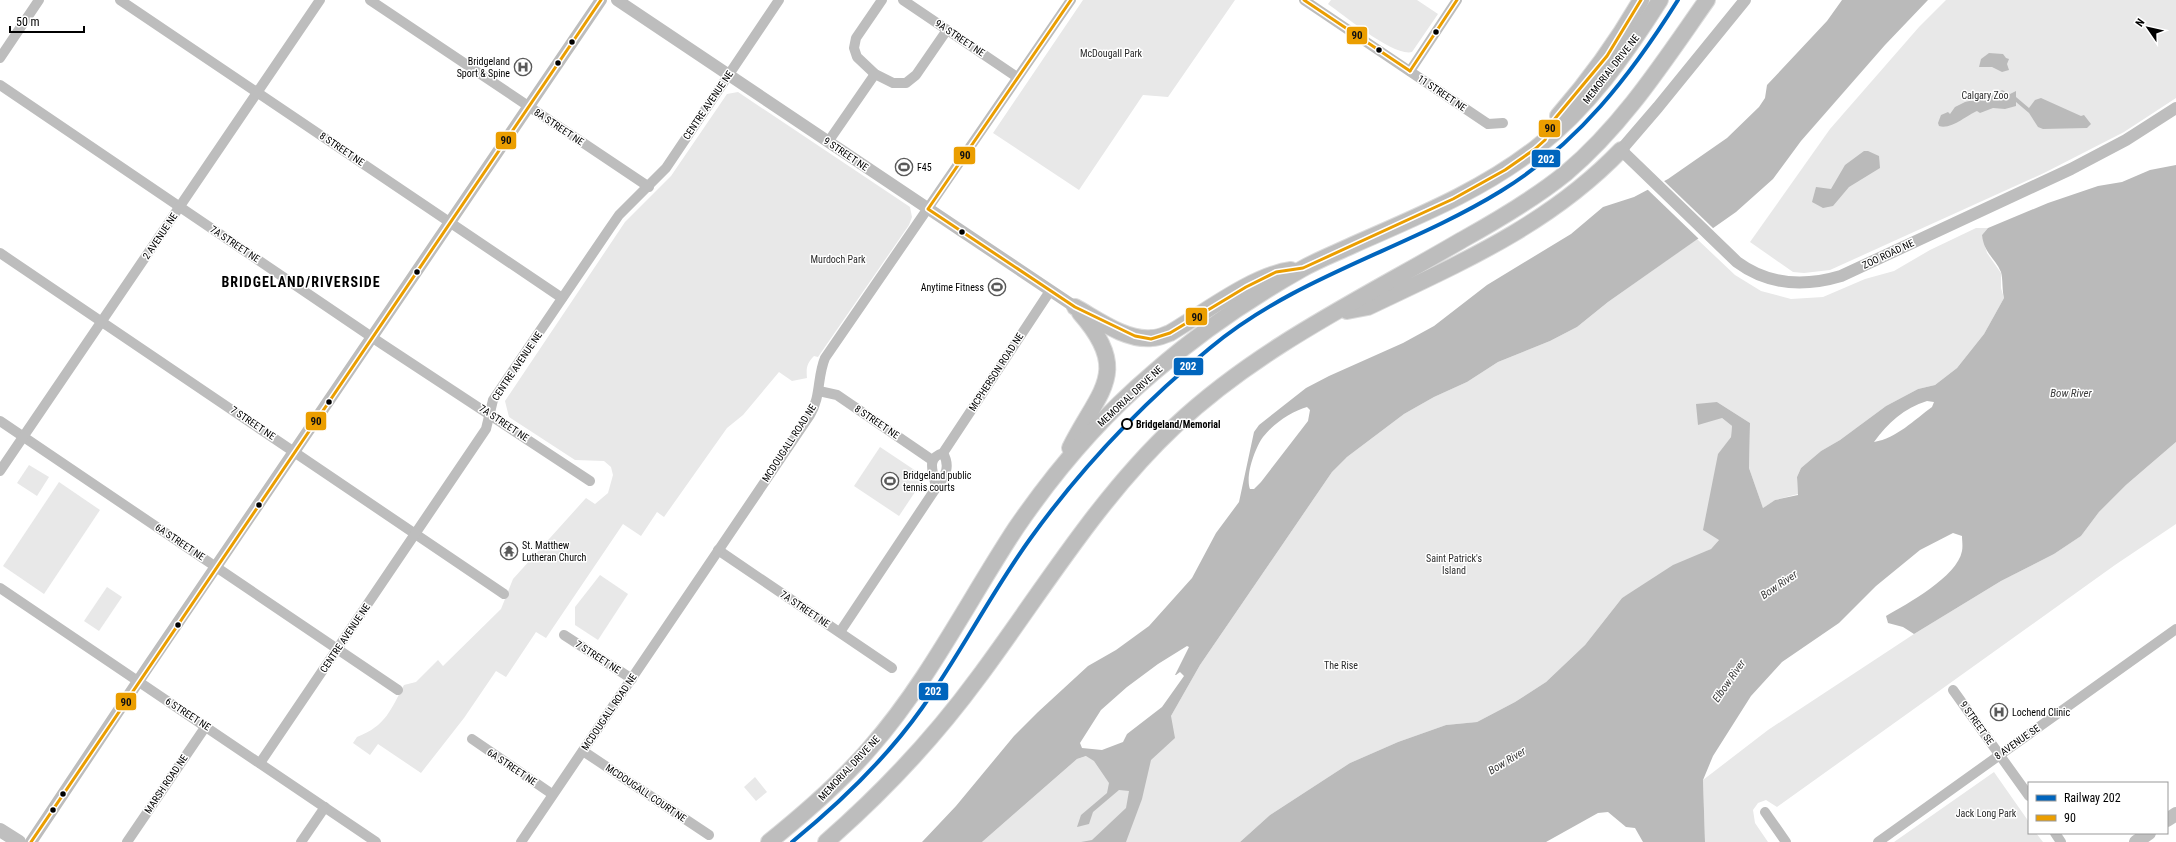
<svg xmlns="http://www.w3.org/2000/svg" width="2176" height="842" viewBox="0 0 2176 842" font-family="'Roboto Condensed',sans-serif">
  <style>
    .green { fill: #e8e8e8 }
    .water { fill: #bababa; fill-rule: evenodd }
    .pier { fill: #fff }
    .lines { fill: none; stroke-linecap: round; stroke-linejoin: round }
    .trunk-casing { stroke: #dbdbdb; stroke-width: 18 }
    .minor { stroke: #bdbdbd; stroke-width: 10 }
    .tertiary { stroke: #bdbdbd; stroke-width: 12 }
    .secondary { stroke: #bfbfbf; stroke-width: 14 }
    .trunk { stroke: #bdbdbd; stroke-width: 16 }
    .bus-1-casing { stroke: #fff; stroke-width: 6 }
    .bus-1 { stroke: #eb9e00; stroke-width: 3 }
    .rail-1-casing { stroke: #fff; stroke-width: 7 }
    .rail-1 { stroke: #0065bd; stroke-width: 4 }
    .bus-dot { fill: #000; stroke: #fff; stroke-width: 1.5 }
    .stop-dot { fill: #fff; stroke: #000; stroke-width: 2 }
    .labels { text-anchor: middle; dominant-baseline: central; stroke-width: 3; stroke-linejoin: round; paint-order: stroke }
    .street-label { font-size: 10px; fill: #000; stroke: #fff }
    .park-label { font-size: 10px; fill: #2c2c2c; stroke: #fff }
    .poi-label { font-size: 10px; fill: #000; stroke: #fff; text-anchor: start }
    .stop-label { font-size: 10px; font-weight: bold; fill: #000; stroke: #fff; text-anchor: start }
    .water-label { font-size: 11px; font-style: italic; fill: #3d3d3d; stroke: #fff }
    .district-label { font-size: 14px; font-weight: bold; letter-spacing: 1px; fill: #000; stroke: #fff }
    .line-badge { stroke: #fff; stroke-width: 1.5 }
    .badge-label { font-size: 11px; text-anchor: middle; font-weight: bold; fill: #fff }
    .pale-badge-label { font-size: 11px; text-anchor: middle; font-weight: bold; fill: #111 }
  </style>
  <rect width="100%" height="100%" fill="#fff"/>
  <g class="green">
    <path d="M 1083,0 L 1235,0 L 1168,97 L 1143,95 L 1079,190 L 993,133 Z"/>
    <path d="M 1331,0 L 1417,0 L 1438,14 L 1412,52 C 1394,57 1345,16 1328,4 Z"/>
    <path d="M 1946,0 L 2176,0 L 2176,98 L 2124,132 L 2044,173 L 1830,270 L 1804,273 L 1793,272 L 1750,242 L 1830,129 L 1919,27 Z"/>
    <path d="M 738,92 L 910,207 L 912,217 L 909,225 L 818,357 L 814,356 C 807,363 806,368 807,378 L 792,381 L 779,372 L 743,415 L 727,428 L 664,517 L 657,512 L 641,536 L 623,524 L 546,638 L 536,632 L 506,677 L 496,671 L 464,718 L 421,773 L 378,744 L 370,755 L 353,743 L 357,737 C 386,726 391,709 404,685 L 416,682 L 438,660 L 443,666 L 501,609 L 513,579 L 586,498 L 595,504 L 608,493 L 613,475 L 611,467 L 604,461 L 575,460 L 509,417 L 505,401 L 625,222 L 671,176 L 727,94 Z"/>
    <path d="M 1976,228 L 1988,228 L 1982,235 L 1987,253 L 2001,273 L 2001,288 L 2004,298 L 1984,334 L 1957,368 L 1935,385 L 1918,389 L 1886,406 L 1840,440 L 1821,451 L 1801,468 L 1797,477 L 1798,494 L 1775,500 L 1763,508 L 1749,468 L 1750,423 L 1717,402 L 1722,418 L 1732,426 L 1731,437 L 1718,455 L 1719,540 L 1711,549 L 1622,598 L 1585,645 L 1546,682 L 1515,702 L 1477,722 L 1446,725 L 1398,742 L 1350,763 L 1270,815 L 1240,842 L 982,842 L 1077,759 L 1138,740 L 1171,716 L 1200,665 L 1332,472 L 1347,457 L 1404,414 L 1434,397 L 1467,382 L 1498,362 L 1550,341 L 1577,327 L 1608,302 L 1697,239 L 1735,275 L 1761,291 L 1791,299 L 1823,297 L 1865,279 L 1894,271 L 1930,250 Z"/>
    <path d="M 2176,442 L 2176,524 L 2115,565 L 1777,807 L 1766,800 L 1758,803 L 1753,810 L 1755,823 L 1768,842 L 1705,842 L 1703,780 L 1768,730 L 1914,634 L 2001,581 L 2054,554 L 2081,536 L 2099,512 L 2126,485 Z"/>
    <path d="M 880,447 L 925,477 L 899,516 L 854,486 Z"/>
    <path d="M 29,465 L 49,477 L 37,496 L 17,483 Z"/>
    <path d="M 59,482 L 100,510 L 44,594 L 3,566 Z"/>
    <path d="M 600,575 L 628,594 L 598,640 L 575,625 L 575,607 Z"/>
    <path d="M 107,587 L 122,597 L 99,631 L 84,621 Z"/>
    <path d="M 1994,772 L 2029,822 L 2029,833 L 2036,833 L 2043,842 L 1894,842 Z"/>
    <path d="M 755,777 L 767,792 L 756,801 L 744,787 Z"/>
  </g>
  <g class="water">
    <path d="M 1842,0 L 1928,0 L 1885,45 L 1801,141 L 1773,179 L 1736,212 L 1608,302 L 1577,327 L 1550,341 L 1498,362 L 1467,382 L 1434,397 L 1404,414 L 1347,457 L 1332,472 L 1200,665 L 1171,716 L 1175,738 L 1151,760 L 1142,799 L 1126,842 L 1081,842 L 1092,840 L 1126,808 L 1129,791 L 1119,790 L 1093,812 L 1089,824 L 1077,827 L 1081,815 L 1107,793 L 1109,783 L 1094,761 L 1086,756 L 1077,759 L 982,842 L 922,842 L 956,806 L 1014,736 L 1038,712 L 1088,666 L 1116,650 L 1149,626 L 1192,578 L 1216,533 L 1239,502 L 1254,432 L 1259,425 L 1306,388 L 1329,376 L 1403,343 L 1434,326 L 1487,285 L 1571,234 L 1603,207 L 1634,197 L 1668,179 L 1727,138 L 1759,107 L 1765,98 L 1767,85 L 1827,21 ZM 1307,407 L 1310,410 L 1308,421 L 1261,482 L 1254,489 L 1250,489 C 1245,476 1255,448 1263,437 C 1273,424 1292,411 1307,407 ZM 1187,646 L 1189,647 L 1175,675 L 1176,675 L 1180,672 L 1184,676 L 1162,707 L 1127,734 L 1123,742 L 1102,750 L 1082,748 L 1080,743 L 1101,710 L 1127,687 L 1158,664 Z"/>
    <path d="M 1989,53 L 2003,54 L 2006,58 L 2009,59 L 2007,64 L 2009,70 L 2002,72 L 1992,67 L 1979,67 L 1981,59 Z"/>
    <path d="M 2002,90 L 2010,94 L 2016,91 L 2016,97 L 2029,108 L 2035,100 L 2041,98 L 2081,116 L 2084,115 L 2091,124 L 2087,128 L 2043,129 L 2038,127 L 2029,113 L 2016,102 L 2016,106 L 2005,109 L 1993,108 L 1980,113 L 1977,111 C 1967,115 1951,130 1939,126 L 1938,123 L 1941,115 L 1948,112 L 1950,114 L 1955,107 L 1965,102 L 1995,95 Z"/>
    <path d="M 1864,151 L 1868,151 L 1879,156 L 1880,168 L 1849,187 L 1833,206 L 1823,208 L 1812,202 L 1816,187 L 1831,189 L 1845,165 Z"/>
    <path d="M 2176,165 L 2176,442 L 2126,485 L 2099,512 L 2081,536 L 2054,554 L 2001,581 L 1914,634 L 1903,627 L 1888,623 L 1886,616 C 1907,604 1957,577 1962,551 C 1963,546 1962,540 1962,536 L 1953,533 L 1920,550 L 1876,586 L 1839,623 L 1782,662 L 1751,696 L 1713,756 L 1703,780 L 1705,842 L 1643,842 L 1635,828 L 1626,827 L 1608,812 L 1598,813 L 1546,842 L 1240,842 L 1270,815 L 1350,763 L 1398,742 L 1446,725 L 1477,722 L 1515,702 L 1546,682 L 1585,645 L 1622,598 L 1673,565 L 1711,549 L 1719,540 L 1703,530 L 1718,454 L 1731,437 L 1732,426 L 1722,418 L 1698,425 L 1696,404 L 1717,402 L 1750,423 L 1749,468 L 1763,508 L 1775,500 L 1798,495 L 1797,477 L 1801,468 L 1821,451 L 1840,440 L 1886,406 L 1918,389 L 1935,385 L 1957,368 L 1984,334 L 2004,298 C 2002,290 2003,279 2001,272 C 1995,258 1984,253 1982,235 L 1988,228 L 2048,203 L 2098,186 L 2122,182 L 2150,170 ZM 1927,401 L 1934,402 L 1932,407 C 1914,420 1897,438 1874,442 C 1888,423 1904,408 1927,401 Z"/>
  </g>
  <path class="pier" d="M 1662,179 L 1714,229 L 1700,240 L 1646,188 Z"/>
  <g class="lines">
    <defs>
      <g id="trunk">
        <path d="M 1558,116 C 1590,79 1617,42 1641,0"/>
        <path d="M 1075,307 C 1097,319 1126,341 1152,338 C 1159,338 1164,335 1170,333 C 1204,313 1253,275 1291,270"/>
        <path d="M 1347,311 L 1368,307 C 1460,263 1549,225 1621,150"/>
        <path d="M 1070,448 C 1099,390 1132,372 1080,313"/>
        <path d="M 769,842 C 805,813 840,783 870,748 C 928,682 968,601 1016,528 C 1055,471 1100,418 1153,373 C 1199,333 1249,299 1302,269 C 1318,260 1336,253 1353,245 C 1416,217 1481,191 1536,148 C 1588,108 1625,55 1660,0"/>
        <path d="M 826,842 C 882,793 934,738 978,678 C 1042,592 1097,499 1176,425 C 1259,347 1365,297 1462,240 C 1498,220 1534,199 1566,173 C 1624,124 1664,61 1707,0"/>
      </g>
    </defs>
    <use href="#trunk" class="trunk-casing"/>
    <g class="minor">
      <path d="M 120,0 L 562,298"/>
      <path d="M 370,0 L 649,187"/>
      <path d="M 882,0 L 856,38 L 854,48 L 857,57 L 875,74 L 893,83 L 906,83 L 916,75 L 947,30"/>
      <path d="M 903,0 L 1017,77"/>
      <path d="M 1304,0 L 1488,124 L 1503,123"/>
      <path d="M 0,58 L 39,0"/>
      <path d="M 1410,71 L 1457,0"/>
      <path d="M 0,85 L 382,344 L 590,481"/>
      <path d="M 828,142 L 875,74"/>
      <path d="M 0,253 L 504,594"/>
      <path d="M 819,391 L 837,395 L 932,460"/>
      <path d="M 0,421 L 398,690"/>
      <path d="M 0,471 L 320,0"/>
      <path d="M 936,488 C 934,473 925,458 943,453 L 1050,291"/>
      <path d="M 718,550 L 892,668"/>
      <path d="M 0,588 L 376,842"/>
      <path d="M 840,632 L 936,488 C 945,477 951,467 943,453"/>
      <path d="M 564,635 L 632,679"/>
      <path d="M 1953,690 L 2029,796"/>
      <path d="M 472,739 L 552,794"/>
      <path d="M 583,751 L 709,835"/>
      <path d="M 260,763 L 486,429 L 493,400 L 610,228 L 619,215 L 666,168 L 779,0"/>
      <path d="M 1765,812 L 1786,842"/>
      <path d="M 2055,833 L 2061,842"/>
      <path d="M 127,842 L 206,726"/>
      <path d="M 301,842 L 325,807"/>
      <path d="M 521,842 L 810,415 C 821,397 817,377 825,358 L 1071,0"/>
      <path d="M 1878,842 L 2176,629"/>
    </g>
    <g class="tertiary">
      <path d="M 617,0 L 1075,307"/>
      <path d="M 1745,0 L 1658,107 L 1621,150 L 1737,262 C 1768,285 1804,287 1841,276 L 2071,169 L 2126,140 L 2176,108"/>
      <path d="M 31,842 L 145,671 L 601,0"/>
    </g>
    <g class="secondary">
      <path d="M 2167,820 L 2176,814"/>
      <path d="M 0,830 L 19,842"/>
      <path d="M 2136,842 L 2149,833"/>
    </g>
    <use href="#trunk" class="trunk"/>
    <defs>
      <g id="bus-1">
        <path d="M 1071,0 L 928,209 L 1075,307 L 1135,336 L 1151,339 L 1170,333 L 1246,287 L 1276,272 L 1303,268 L 1453,199 L 1505,170 L 1535,149 L 1545,140 L 1553,121 L 1607,56 L 1641,0"/>
        <path d="M 1304,0 L 1410,71"/>
        <path d="M 1410,71 L 1457,0"/>
        <path d="M 31,842 L 601,0"/>
      </g>
    </defs>
    <use href="#bus-1" class="bus-1-casing"/>
    <use href="#bus-1" class="bus-1"/>
    <defs>
      <path id="rail-1" d="M 792,842 C 841,802 886,759 922,708 C 961,653 991,593 1030,539 C 1081,468 1143,403 1210,348 C 1296,276 1407,249 1501,191 C 1578,144 1631,75 1678,0"/>
    </defs>
    <use href="#rail-1" class="rail-1-casing"/>
    <use href="#rail-1" class="rail-1"/>
  </g>
  <defs>
    <symbol id="hospital-ring" viewBox="-11 -11 22 22"><circle r="9.5" fill="#fff" stroke="#595959" stroke-width="1.5"/><path d="M-5-5h3v3.5h4V-5h3V5h-3V1.5h-4V5h-3Z" fill="#595959"/></symbol>
    <symbol id="stadium-ring" viewBox="-11 -11 22 22"><circle r="9.5" fill="#fff" stroke="#595959" stroke-width="1.5"/><path d="M0-5a6.5 5 0 1 0 0 10a6.5 5 0 1 0 0-10ZM-3.5-1.8h7v3.6h-7Z" fill="#595959"/></symbol>
    <symbol id="temple-ring" viewBox="-11 -11 22 22"><circle r="9.5" fill="#fff" stroke="#595959" stroke-width="1.5"/><path d="M0-6L5-2H3V0L6.5 2.5H4V6H1.5V3h-3V6H-4V2.5H-6.5L-3 0V-2H-5Z" fill="#595959"/></symbol>
  </defs>
  <g fill-rule="evenodd">
    <use href="#hospital-ring" x="513" y="57" width="20" height="20"/>
    <use href="#stadium-ring" x="894" y="157" width="20" height="20"/>
    <use href="#stadium-ring" x="987" y="277" width="20" height="20"/>
    <use href="#stadium-ring" x="880" y="471" width="20" height="20"/>
    <use href="#temple-ring" x="499" y="541" width="20" height="20"/>
    <use href="#hospital-ring" x="1989" y="702" width="20" height="20"/>
  </g>
  <g class="bus-dot">
    <circle cx="1436" cy="32" r="3.5"/>
    <circle cx="572" cy="42" r="3.5"/>
    <circle cx="1379" cy="50" r="3.5"/>
    <circle cx="558" cy="63" r="3.5"/>
    <circle cx="962" cy="232" r="3.5"/>
    <circle cx="417" cy="272" r="3.5"/>
    <circle cx="329" cy="402" r="3.5"/>
    <circle cx="259" cy="505" r="3.5"/>
    <circle cx="178" cy="625" r="3.5"/>
    <circle cx="63" cy="794" r="3.5"/>
    <circle cx="53" cy="810" r="3.5"/>
  </g>
  <circle class="stop-dot" cx="1127" cy="424" r="5"/>
  <g class="labels">
    <g class="street-label">
      <text transform="translate(960 38) rotate(34)">9A STREET NE</text>
      <text transform="translate(1611 69) rotate(-52)">MEMORIAL DRIVE NE</text>
      <text transform="translate(1442 93) rotate(34)">11 STREET NE</text>
      <text transform="translate(708 105) rotate(-56)">CENTRE AVENUE NE</text>
      <text transform="translate(559 127) rotate(34)">8A STREET NE</text>
      <text transform="translate(342 149) rotate(34)">8 STREET NE</text>
      <text transform="translate(846 154) rotate(34)">9 STREET NE</text>
      <text transform="translate(160 236) rotate(-56)">2 AVENUE NE</text>
      <text transform="translate(235 244) rotate(34)">7A STREET NE</text>
      <text transform="translate(1888 254) rotate(-25)">ZOO ROAD NE</text>
      <text transform="translate(517 366) rotate(-56)">CENTRE AVENUE NE</text>
      <text transform="translate(996 372) rotate(-57)">MCPHERSON ROAD NE</text>
      <text transform="translate(1130 396) rotate(-43)">MEMORIAL DRIVE NE</text>
      <text transform="translate(877 422) rotate(34)">8 STREET NE</text>
      <text transform="translate(253 423) rotate(34)">7 STREET NE</text>
      <text transform="translate(504 423) rotate(34)">7A STREET NE</text>
      <text transform="translate(789 443) rotate(-57)">MCDOUGALL ROAD NE</text>
      <text transform="translate(180 542) rotate(34)">6A STREET NE</text>
      <text transform="translate(805 609) rotate(34)">7A STREET NE</text>
      <text transform="translate(345 638) rotate(-56)">CENTRE AVENUE NE</text>
      <text transform="translate(598 657) rotate(33)">7 STREET NE</text>
      <text transform="translate(609 712) rotate(-56)">MCDOUGALL ROAD NE</text>
      <text transform="translate(188 714) rotate(33)">6 STREET NE</text>
      <text transform="translate(1977 723) rotate(55)">9 STREET SE</text>
      <text transform="translate(2017 742) rotate(-35)">8 AVENUE SE</text>
      <text transform="translate(512 767) rotate(34)">6A STREET NE</text>
      <text transform="translate(849 768) rotate(-47)">MEMORIAL DRIVE NE</text>
      <text transform="translate(166 784) rotate(-56)">MARSH ROAD NE</text>
      <text transform="translate(646 793) rotate(34)">MCDOUGALL COURT NE</text>
    </g>
    <g class="park-label">
      <text x="1111" y="53">McDougall Park</text>
      <text x="1985" y="95">Calgary Zoo</text>
      <text x="838" y="259">Murdoch Park</text>
      <text x="1454" y="558">Saint Patrick's<tspan x="1454" dy="12">Island</tspan></text>
      <text x="1341" y="665">The Rise</text>
      <text x="1986" y="813">Jack Long Park</text>
    </g>
    <g class="poi-label">
      <text x="510" y="61" text-anchor="end">Bridgeland<tspan x="510" dy="12">Sport &amp; Spine</tspan></text>
      <text x="917" y="167">F45</text>
      <text x="984" y="287" text-anchor="end">Anytime Fitness</text>
      <text x="903" y="475">Bridgeland public<tspan x="903" dy="12">tennis courts</tspan></text>
      <text x="522" y="545">St. Matthew<tspan x="522" dy="12">Lutheran Church</tspan></text>
      <text x="2012" y="712">Lochend Clinic</text>
    </g>
    <g class="stop-label">
      <text x="1136" y="424">Bridgeland/Memorial</text>
    </g>
    <g class="water-label">
      <text x="2071" y="393">Bow River</text>
      <text transform="translate(1779 585) rotate(-34)">Bow River</text>
      <text transform="translate(1729 681) rotate(-55)">Elbow River</text>
      <text transform="translate(1507 761) rotate(-31)">Bow River</text>
    </g>
    <g class="district-label">
      <text x="301" y="282">BRIDGELAND/RIVERSIDE</text>
    </g>
  </g>
  <g class="line-badge">
    <rect x="1346" y="26" width="22" height="19" rx="4" fill="#eb9e00"/>
    <rect x="1538" y="119" width="23" height="19" rx="4" fill="#eb9e00"/>
    <rect x="495" y="131" width="22" height="19" rx="4" fill="#eb9e00"/>
    <rect x="953" y="146" width="23" height="19" rx="4" fill="#eb9e00"/>
    <rect x="1531" y="149" width="30" height="19" rx="4" fill="#0065bd"/>
    <rect x="1185" y="307" width="23" height="19" rx="4" fill="#eb9e00"/>
    <rect x="1173" y="357" width="31" height="19" rx="4" fill="#0065bd"/>
    <rect x="305" y="411" width="22" height="20" rx="4" fill="#eb9e00"/>
    <rect x="918" y="682" width="31" height="19" rx="4" fill="#0065bd"/>
    <rect x="115" y="692" width="22" height="19" rx="4" fill="#eb9e00"/>
  </g>
  <g class="badge-label">
    <text x="1546" y="163">202</text>
    <text x="1188" y="370">202</text>
    <text x="933" y="695">202</text>
  </g>
  <g class="pale-badge-label">
    <text x="1357" y="39">90</text>
    <text x="1550" y="132">90</text>
    <text x="506" y="144">90</text>
    <text x="965" y="159">90</text>
    <text x="1197" y="321">90</text>
    <text x="316" y="425">90</text>
    <text x="126" y="706">90</text>
  </g>
  <rect x="2028" y="782" width="140" height="52" fill="#ffffff" stroke="#999999"/>
  <rect x="2036" y="795" width="20" height="6" fill="#0065bd" stroke="#999999"/>
  <text x="2064" y="802" font-size="12" fill="#000000">Railway 202</text>
  <rect x="2036" y="815" width="20" height="6" fill="#eb9e00" stroke="#999999"/>
  <text x="2064" y="822" font-size="12" fill="#000000">90</text>
  <g transform="translate(2148 28) rotate(304)" stroke="#ffffff" stroke-width="3" paint-order="stroke">
  <path d="M0-3L7 15L0 10L-7 15Z" fill="#000000"/>
  <text y="-6" font-size="11" font-weight="bold" text-anchor="middle" fill="#000000">N</text>
  </g>
  <path d="M10 26v6h74v-6" fill="none" stroke="#000000" stroke-width="2"/>
  <text x="16" y="26" font-size="12" fill="#000000" stroke="#ffffff" stroke-width="3" paint-order="stroke">50 m</text>
</svg>
